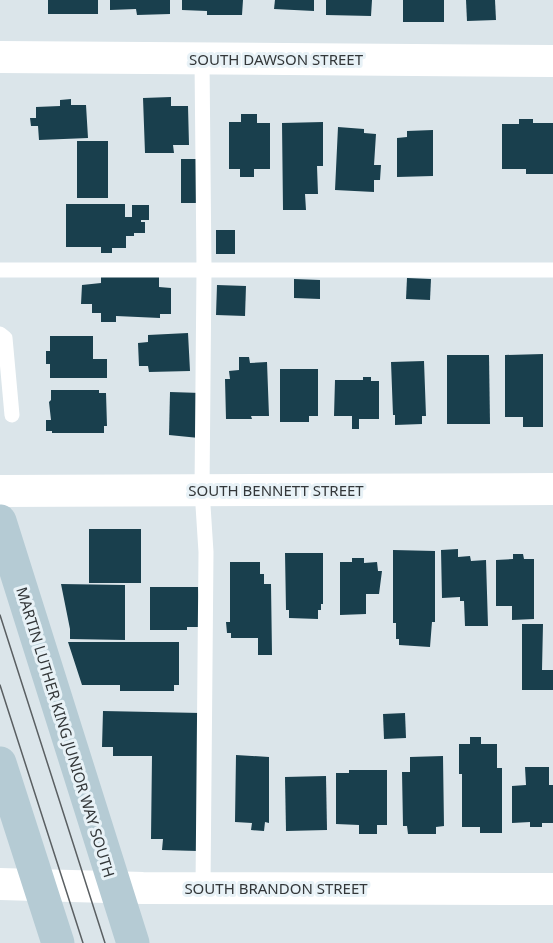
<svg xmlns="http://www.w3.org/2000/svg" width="553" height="943" viewBox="0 0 553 943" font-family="'Noto Sans',sans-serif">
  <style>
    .building { fill: #193f4d }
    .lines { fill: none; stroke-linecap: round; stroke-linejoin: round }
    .service { stroke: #fff; stroke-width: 15 }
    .minor { stroke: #fff; stroke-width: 32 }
    .secondary { stroke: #b5cbd4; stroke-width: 33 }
    .tram { stroke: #5a5f62; stroke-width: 1.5 }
    .labels { text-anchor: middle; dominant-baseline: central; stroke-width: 6; stroke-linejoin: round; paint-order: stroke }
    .street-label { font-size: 15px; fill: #333739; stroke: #e8f2f7 }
  </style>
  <rect width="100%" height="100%" fill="#dbe5ea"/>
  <g class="building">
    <rect x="48" y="0" width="50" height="14"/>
    <path d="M 110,0 L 170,0 L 170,14 L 137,15 L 136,9 L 110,10 Z"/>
    <path d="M 182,0 L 243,0 L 242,15 L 207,15 L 207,11 L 182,10 Z"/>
    <path d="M 275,0 L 314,0 L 314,11 L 274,9 Z"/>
    <path d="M 326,0 L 372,0 L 371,16 L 326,15 Z"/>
    <rect x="403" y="0" width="41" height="22"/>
    <path d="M 466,0 L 495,0 L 496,20 L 467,21 Z"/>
    <path d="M 171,97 L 171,106 L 188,106 L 189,145 L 173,145 L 174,153 L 145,153 L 143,98 Z"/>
    <path d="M 71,99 L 71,105 L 86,105 L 88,138 L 39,140 L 38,126 L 31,126 L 30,118 L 36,118 L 36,107 L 60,106 L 60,100 Z"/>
    <path d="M 241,114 L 257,114 L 257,123 L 270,123 L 270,169 L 254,169 L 254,177 L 240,177 L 240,169 L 229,169 L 229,122 L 241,122 Z"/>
    <path d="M 519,119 L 533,119 L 533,123 L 553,123 L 553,174 L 526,174 L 526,169 L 502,169 L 502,124 L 519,124 Z"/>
    <path d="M 323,122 L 323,166 L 317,166 L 318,194 L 305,194 L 306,210 L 283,210 L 282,123 Z"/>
    <path d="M 338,127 L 364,129 L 364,133 L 376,134 L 374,165 L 381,165 L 380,180 L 374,180 L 374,192 L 335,190 Z"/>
    <path d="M 433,130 L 433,176 L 397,177 L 397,138 L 407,137 L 407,131 Z"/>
    <rect x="77" y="141" width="31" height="57"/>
    <rect x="181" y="159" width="17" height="44"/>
    <path d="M 66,204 L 125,204 L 125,217 L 132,217 L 132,205 L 149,205 L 149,220 L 141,220 L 141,222 L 145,222 L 145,233 L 134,233 L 134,236 L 126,236 L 126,248 L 112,248 L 112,253 L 101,253 L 101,247 L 66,247 Z"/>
    <rect x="216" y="230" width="19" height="24"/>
    <path d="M 101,277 L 159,277 L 159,287 L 171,288 L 171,314 L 160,314 L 160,318 L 116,316 L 116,322 L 101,322 L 101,313 L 92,313 L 92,304 L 81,304 L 82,285 L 101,283 Z"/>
    <path d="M 407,278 L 431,279 L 430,300 L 406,299 Z"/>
    <path d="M 294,279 L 320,280 L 320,299 L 294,298 Z"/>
    <path d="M 217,285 L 246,286 L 245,316 L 216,315 Z"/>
    <path d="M 188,333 L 190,371 L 149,372 L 148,366 L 139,366 L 138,343 L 148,342 L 148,335 Z"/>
    <path d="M 50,336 L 93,336 L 93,359 L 107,359 L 107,378 L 50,378 L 50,364 L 46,364 L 46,351 L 50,351 Z"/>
    <path d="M 543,354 L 543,427 L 523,427 L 523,417 L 505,417 L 505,355 Z"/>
    <path d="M 447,355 L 489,355 L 490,424 L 447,424 Z"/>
    <path d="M 239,357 L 249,357 L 250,363 L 267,362 L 269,416 L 251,416 L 252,419 L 226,419 L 225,379 L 230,379 L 229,371 L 239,370 Z"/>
    <path d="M 424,361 L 426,416 L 422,416 L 422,424 L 395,425 L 395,415 L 393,415 L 391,362 Z"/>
    <path d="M 280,369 L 318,369 L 318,416 L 309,416 L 309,422 L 280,422 Z"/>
    <path d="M 363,377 L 371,377 L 371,381 L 379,381 L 379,419 L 359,419 L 359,429 L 352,429 L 352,416 L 334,416 L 335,380 L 363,380 Z"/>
    <path d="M 51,390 L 99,390 L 99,393 L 106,393 L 107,426 L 104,426 L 104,433 L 52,433 L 52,431 L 46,431 L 46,420 L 51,420 L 49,402 L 51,400 Z"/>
    <path d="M 170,392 L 201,393 L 199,438 L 169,435 Z"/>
    <rect x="89" y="529" width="52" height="54"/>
    <path d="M 458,549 L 458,557 L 470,556 L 471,561 L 486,560 L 488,626 L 465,626 L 464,601 L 460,601 L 460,597 L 442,598 L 441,550 Z"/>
    <path d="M 393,550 L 435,551 L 435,622 L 432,622 L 430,647 L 399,645 L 399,639 L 396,639 L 396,623 L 393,623 Z"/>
    <path d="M 285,553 L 323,553 L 323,604 L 321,604 L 321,610 L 318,610 L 318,619 L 289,618 L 289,610 L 286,610 Z"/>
    <path d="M 513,554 L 523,554 L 524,559 L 534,559 L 534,619 L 512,620 L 512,606 L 496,606 L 496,560 L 513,559 Z"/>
    <path d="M 352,558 L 364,558 L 364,563 L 377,562 L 378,571 L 382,571 L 379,594 L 366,594 L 366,614 L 340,615 L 340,562 L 352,562 Z"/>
    <path d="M 230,562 L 260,562 L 260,574 L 264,574 L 264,584 L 271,584 L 272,655 L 258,655 L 258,638 L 231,638 L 231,633 L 227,633 L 226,622 L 230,622 Z"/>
    <path d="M 61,584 L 125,585 L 125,640 L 70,639 L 70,629 Z"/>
    <path d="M 150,587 L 198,587 L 202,627 L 187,627 L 187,630 L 150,630 Z"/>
    <path d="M 522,624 L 543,624 L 542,670 L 553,670 L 553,690 L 522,690 Z"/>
    <path d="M 68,642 L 179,642 L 179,685 L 174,685 L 174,691 L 120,691 L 120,685 L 82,685 Z"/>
    <path d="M 103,711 L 201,713 L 198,851 L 162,850 L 163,839 L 151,839 L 152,756 L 113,756 L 113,747 L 102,747 Z"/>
    <path d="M 405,713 L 406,738 L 384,739 L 383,714 Z"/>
    <path d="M 470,737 L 481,737 L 481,744 L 497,744 L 497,768 L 502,768 L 502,833 L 480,833 L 480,827 L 462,827 L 462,774 L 459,774 L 459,744 L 470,744 Z"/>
    <path d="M 236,755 L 269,757 L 269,823 L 265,822 L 264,831 L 251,830 L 252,823 L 235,822 Z"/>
    <path d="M 443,756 L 444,826 L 436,827 L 436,834 L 408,834 L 407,826 L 403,826 L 402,772 L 410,772 L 410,757 Z"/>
    <path d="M 525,767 L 549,767 L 549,785 L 553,785 L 553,823 L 542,823 L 542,827 L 530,827 L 530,822 L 512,823 L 512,786 L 526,785 Z"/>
    <path d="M 349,770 L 387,770 L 387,825 L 377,825 L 377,834 L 359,834 L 359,825 L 336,824 L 336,773 L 349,773 Z"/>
    <path d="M 326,776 L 327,830 L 286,831 L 285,777 Z"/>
  </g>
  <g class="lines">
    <g class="service">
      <path d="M 202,59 L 204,270 L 202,490 L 206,552 L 203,888"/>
      <path d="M 0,270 L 553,270"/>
      <path d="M 0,334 L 5,338 L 12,415"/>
    </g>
    <g class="minor">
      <path d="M 0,57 L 553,61"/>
      <path d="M 0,491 L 553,489"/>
      <path d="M 0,884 L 143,888 L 553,889"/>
    </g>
    <g class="secondary">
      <path d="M 0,521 L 133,943"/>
      <path d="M 0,763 L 58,943"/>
    </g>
    <g class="tram">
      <path d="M 0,615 L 105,943"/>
      <path d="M 0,685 L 83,943"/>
    </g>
  </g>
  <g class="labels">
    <g class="street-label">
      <text x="276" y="59">SOUTH DAWSON STREET</text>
      <text x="276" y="490">SOUTH BENNETT STREET</text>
      <text transform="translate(66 732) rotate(73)">MARTIN LUTHER KING JUNIOR WAY SOUTH</text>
      <text x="276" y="888">SOUTH BRANDON STREET</text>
    </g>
  </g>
</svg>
